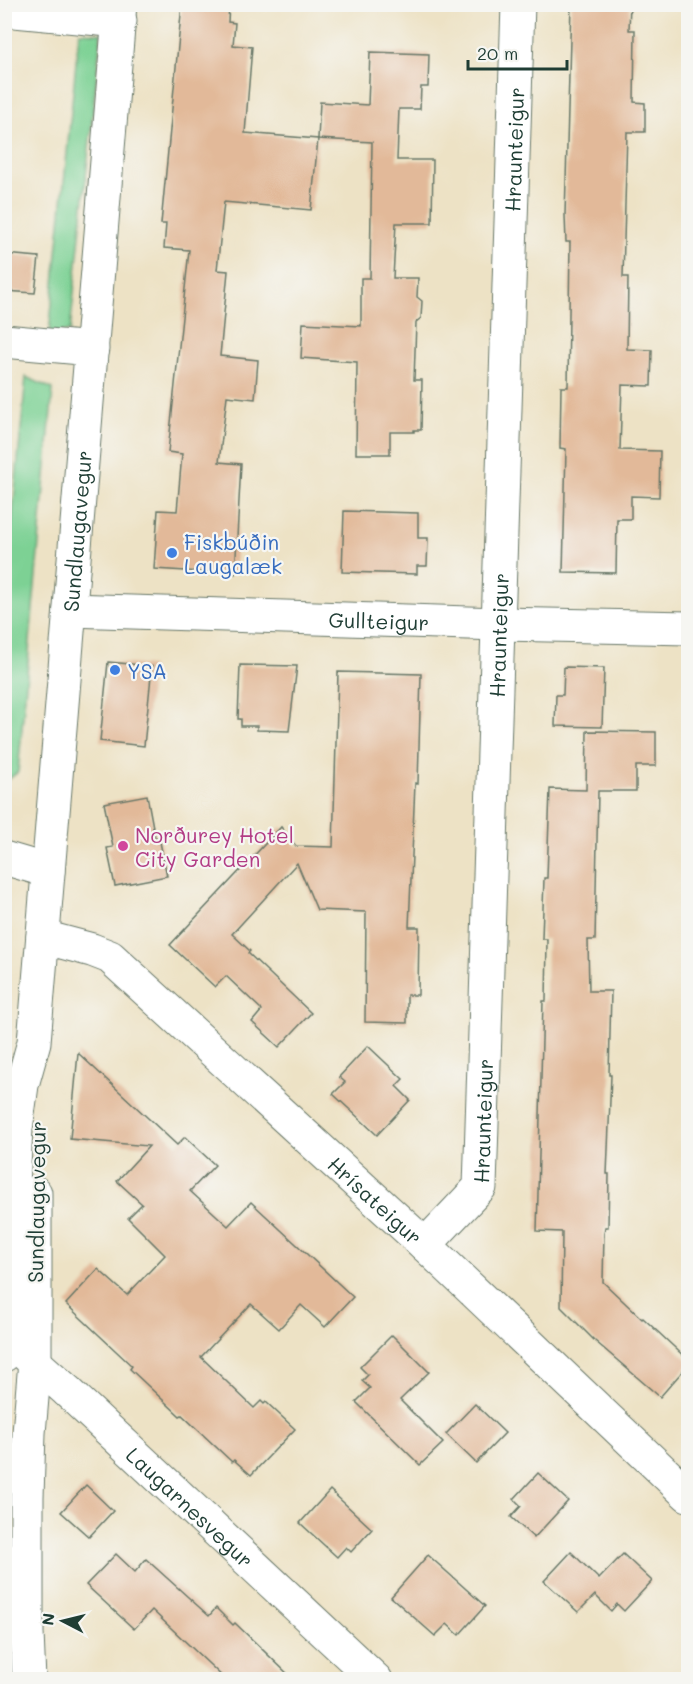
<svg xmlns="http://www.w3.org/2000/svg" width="693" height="1684" viewBox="0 0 693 1684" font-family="Mali,sans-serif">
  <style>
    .green { fill: #7dd194; stroke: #4e8764; stroke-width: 1.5 }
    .building { fill: #e2b999 }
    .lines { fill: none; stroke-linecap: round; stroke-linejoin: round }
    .minor-casing { stroke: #677767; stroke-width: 35 }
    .minor { stroke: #fff; stroke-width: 33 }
    .shop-dot { fill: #3f7fe0; stroke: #f6f6f2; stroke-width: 2 }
    .hotel-dot { fill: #d1479c; stroke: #f6f6f2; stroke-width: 2 }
    .labels { text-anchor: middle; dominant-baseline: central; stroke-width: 4.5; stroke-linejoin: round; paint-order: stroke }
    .street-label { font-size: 21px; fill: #1f3d34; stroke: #f6f6f2 }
    .shop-label { font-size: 21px; fill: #366cbe; stroke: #f6f6f2; text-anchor: start }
    .hotel-label { font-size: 21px; fill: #b23c85; stroke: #f6f6f2; text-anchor: start }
  </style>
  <rect width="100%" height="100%" fill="#f6f6f2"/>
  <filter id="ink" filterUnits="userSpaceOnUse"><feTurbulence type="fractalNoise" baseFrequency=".0167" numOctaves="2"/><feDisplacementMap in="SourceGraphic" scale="12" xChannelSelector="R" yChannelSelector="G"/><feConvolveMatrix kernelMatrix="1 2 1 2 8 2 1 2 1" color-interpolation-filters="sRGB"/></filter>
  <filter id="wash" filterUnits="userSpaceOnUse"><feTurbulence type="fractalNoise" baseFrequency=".008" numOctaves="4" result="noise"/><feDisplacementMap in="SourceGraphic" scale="24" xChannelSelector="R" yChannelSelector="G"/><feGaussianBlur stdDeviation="1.35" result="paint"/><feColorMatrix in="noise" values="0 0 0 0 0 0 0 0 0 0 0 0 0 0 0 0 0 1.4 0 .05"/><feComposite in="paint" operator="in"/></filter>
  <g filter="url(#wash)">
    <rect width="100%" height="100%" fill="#ede2c5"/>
    <g class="green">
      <path d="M 79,32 L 101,33 L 70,331 L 49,334 Z"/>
      <path d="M 26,377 L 53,389 L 18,772 L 5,782 L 5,593 Z"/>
    </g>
    <g id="blocks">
      <g class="building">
        <path d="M 182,4 L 229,4 L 228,22 L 235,23 L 233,45 L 252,47 L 245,133 L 318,139 L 311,210 L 224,202 L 217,270 L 228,271 L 220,356 L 258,360 L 255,399 L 227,396 L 219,462 L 241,464 L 235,574 L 154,569 L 158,510 L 177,511 L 182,454 L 168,452 L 189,250 L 164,248 L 166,224 L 161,224 Z"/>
        <path d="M 571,4 L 630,4 L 629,30 L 635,30 L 634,102 L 645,103 L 645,132 L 627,132 L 623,277 L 628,277 L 627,349 L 652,350 L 651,386 L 622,385 L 620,450 L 660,451 L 659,497 L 631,496 L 631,519 L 617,519 L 616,573 L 563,572 L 566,449 L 560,448 L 561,387 L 568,387 L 570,242 L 566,242 L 565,215 Z"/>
        <path d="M 370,52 L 429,54 L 428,87 L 421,87 L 420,109 L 399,109 L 397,160 L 433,160 L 432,223 L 396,223 L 393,278 L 418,278 L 417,297 L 422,301 L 421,318 L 416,322 L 414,380 L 422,380 L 421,430 L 414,430 L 414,432 L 390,432 L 390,454 L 356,454 L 357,362 L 301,358 L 303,323 L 361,326 L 361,278 L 370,278 L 372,142 L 318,139 L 320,102 L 368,105 Z"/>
        <path d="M 4,254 L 39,257 L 35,293 L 4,291 Z"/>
        <path d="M 344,511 L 418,513 L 418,538 L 428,538 L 427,566 L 417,566 L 417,574 L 342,572 Z"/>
        <path d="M 108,662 L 152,666 L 144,746 L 100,741 Z"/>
        <path d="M 240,665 L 297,666 L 289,731 L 257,730 L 257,726 L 241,726 L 241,719 L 238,719 Z"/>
        <path d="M 564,667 L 604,668 L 602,727 L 555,726 L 556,695 L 563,695 Z"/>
        <path d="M 338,672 L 421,674 L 418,784 L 415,783 L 409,927 L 419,927 L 418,995 L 407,995 L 407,1023 L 365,1022 L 366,912 L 317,910 L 297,863 L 232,934 L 250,951 L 248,953 L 311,1013 L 279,1047 L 252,1022 L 262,1010 L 226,976 L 215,987 L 170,945 L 281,827 L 296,846 L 333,847 Z"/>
        <path d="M 587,731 L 656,732 L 656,766 L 636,766 L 636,791 L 598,791 L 595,940 L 588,940 L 589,991 L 611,991 L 609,1075 L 611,1075 L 607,1174 L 609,1174 L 608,1227 L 605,1227 L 604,1233 L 603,1282 L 642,1319 L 643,1318 L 688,1360 L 688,1365 L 660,1397 L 595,1341 L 561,1307 L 562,1232 L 537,1231 L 543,1001 L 546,1001 L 547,939 L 542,939 L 544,878 L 547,878 L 550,789 L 586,790 Z"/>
        <path d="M 147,795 L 155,838 L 159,837 L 167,876 L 115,886 L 107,848 L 113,847 L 104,803 Z"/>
        <path d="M 368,1046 L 403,1079 L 396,1086 L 410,1100 L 377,1135 L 333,1094 L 345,1082 L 339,1077 Z"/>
        <path d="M 78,1053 L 177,1145 L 185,1137 L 215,1165 L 190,1191 L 228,1226 L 251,1202 L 353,1297 L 325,1327 L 301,1305 L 279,1329 L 251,1304 L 201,1357 L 254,1408 L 261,1401 L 264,1404 L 266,1402 L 295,1429 L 251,1475 L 234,1460 L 232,1462 L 182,1415 L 180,1416 L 130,1369 L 132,1366 L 66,1304 L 98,1269 L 127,1295 L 165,1255 L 128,1218 L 142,1204 L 117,1181 L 149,1146 L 70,1139 Z"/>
        <path d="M 392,1335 L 429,1372 L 400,1400 L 443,1443 L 420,1465 L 356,1402 L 370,1388 L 362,1381 L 368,1375 L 360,1367 Z"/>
        <path d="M 475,1404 L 505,1433 L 476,1463 L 446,1434 Z"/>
        <path d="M 538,1473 L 568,1501 L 534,1538 L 511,1517 L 521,1506 L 514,1499 Z"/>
        <path d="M 86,1485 L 113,1511 L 89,1537 L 61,1512 Z"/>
        <path d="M 330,1490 L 372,1529 L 351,1552 L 346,1547 L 337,1557 L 300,1523 Z"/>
        <path d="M 571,1552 L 599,1579 L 623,1554 L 652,1581 L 624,1611 L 617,1604 L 611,1611 L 595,1595 L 578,1612 L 544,1581 Z"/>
        <path d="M 116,1554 L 135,1572 L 146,1559 L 209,1616 L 216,1608 L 233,1625 L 235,1623 L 294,1680 L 226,1680 L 152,1610 L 134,1629 L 86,1585 Z"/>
        <path d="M 428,1555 L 485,1606 L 459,1635 L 447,1624 L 435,1636 L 391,1597 Z"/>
      </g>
    </g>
  </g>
  <g filter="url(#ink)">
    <use href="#blocks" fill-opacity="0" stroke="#677767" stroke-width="1.5"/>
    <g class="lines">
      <defs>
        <g id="minor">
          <path d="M 4,10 L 120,21"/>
          <path d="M 4,341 L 92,349"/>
          <path id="s1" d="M 70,610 L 499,624 L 688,628"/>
          <path d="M 4,858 L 48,871"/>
          <path id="s2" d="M 43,937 L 92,950 L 110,957 L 425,1245 L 688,1495"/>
          <path id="s3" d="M 425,1245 L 480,1187 L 518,4"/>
          <path id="s4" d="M 23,1352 L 66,1390 L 376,1680"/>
          <path id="s5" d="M 4,1355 L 16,1129 L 22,1085 L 34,1042 L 120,4"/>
          <path d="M 29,1680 L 27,1633 L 27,1497 L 29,1433 L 35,1362 L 35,1193"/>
        </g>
      </defs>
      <use href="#minor" class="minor-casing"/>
      <use href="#minor" class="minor"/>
    </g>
  </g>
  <g class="shop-dot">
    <circle cx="172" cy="553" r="6"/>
    <circle cx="115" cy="670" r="6"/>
  </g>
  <circle class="hotel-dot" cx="123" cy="846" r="6"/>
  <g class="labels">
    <g class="street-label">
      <text stroke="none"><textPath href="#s3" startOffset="1118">Hraunteigur</textPath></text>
      <text stroke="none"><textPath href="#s5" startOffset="828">Sundlaugavegur</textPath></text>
      <text stroke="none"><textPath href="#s1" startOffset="309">Gullteigur</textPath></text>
      <text stroke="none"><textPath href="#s3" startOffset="632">Hraunteigur</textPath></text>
      <text stroke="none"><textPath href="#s3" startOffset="146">Hraunteigur</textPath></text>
      <text stroke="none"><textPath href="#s2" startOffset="430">Hrísateigur</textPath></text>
      <text transform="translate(36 1202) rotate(-89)">Sundlaugavegur</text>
      <text stroke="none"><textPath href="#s4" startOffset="228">Laugarnesvegur</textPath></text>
    </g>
    <g class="shop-label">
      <text x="184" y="541">Fiskbúðin<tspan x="184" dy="24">Laugalæk</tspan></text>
      <text x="127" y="670">YSA</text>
    </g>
    <g class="hotel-label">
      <text x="135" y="834">Norðurey Hotel<tspan x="135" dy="24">City Garden</tspan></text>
    </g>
  </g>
  <rect width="693" height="1684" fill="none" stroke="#f6f6f2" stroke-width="24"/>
  <g transform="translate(63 1621) rotate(277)" stroke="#f6f6f2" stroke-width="4.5" paint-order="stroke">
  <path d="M0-4.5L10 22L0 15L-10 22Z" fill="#1f3d34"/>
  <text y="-9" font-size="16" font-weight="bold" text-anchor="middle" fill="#1f3d34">N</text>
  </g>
  <path d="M468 60v9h99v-9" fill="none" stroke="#1f3d34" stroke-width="3"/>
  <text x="477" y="60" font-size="18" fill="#1f3d34" stroke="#f6f6f2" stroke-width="4.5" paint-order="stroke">20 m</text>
</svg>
